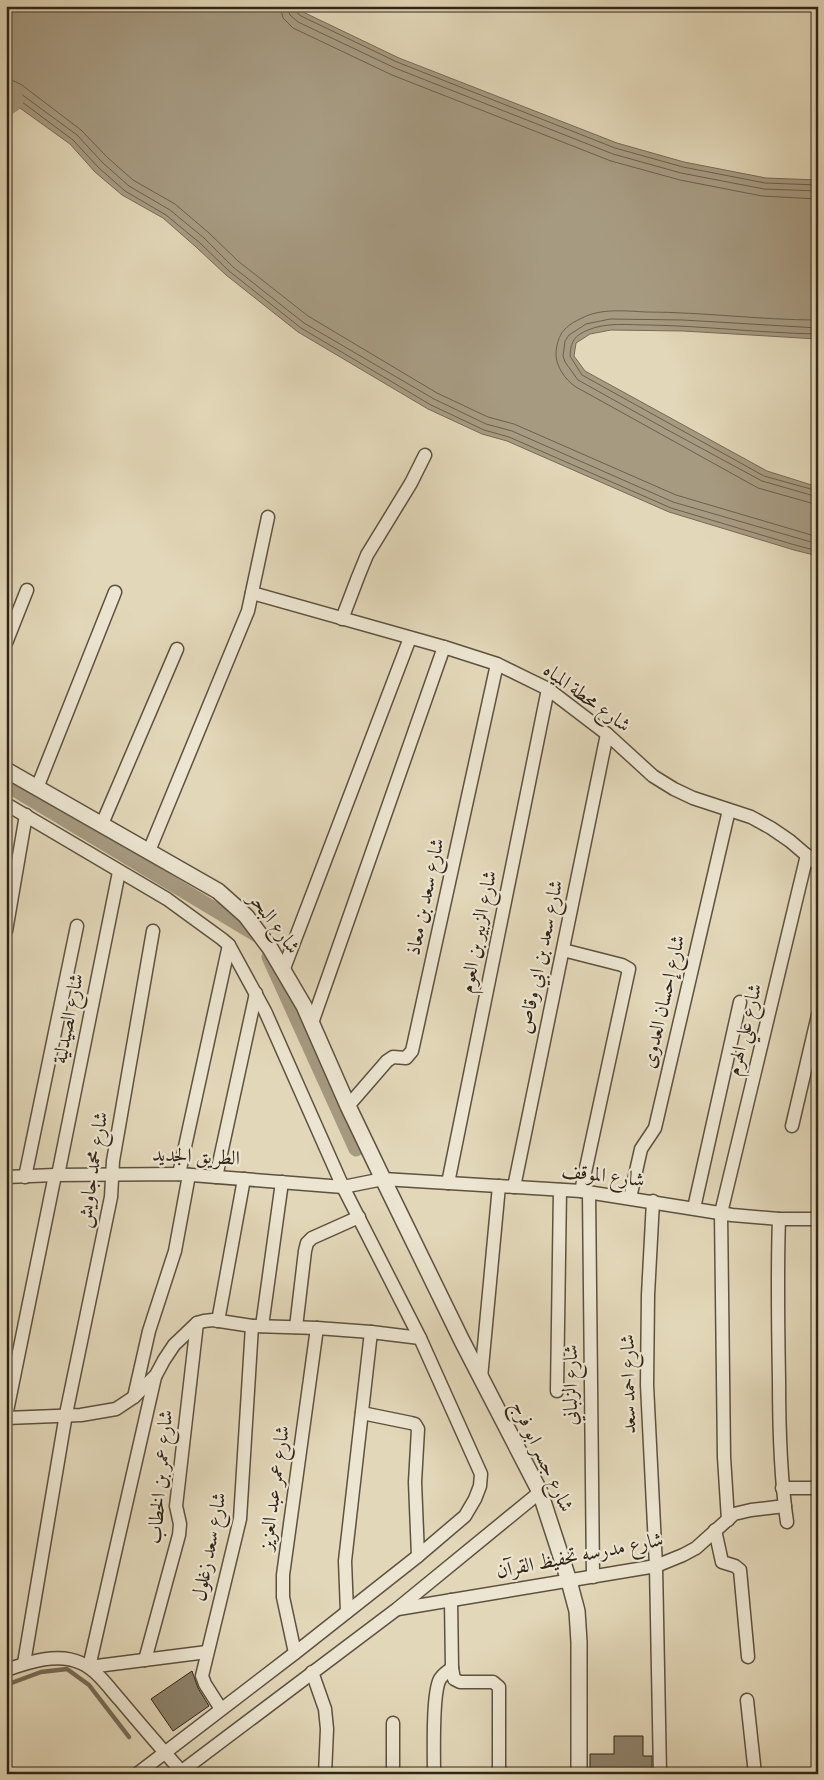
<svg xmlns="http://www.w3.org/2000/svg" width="824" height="1780" viewBox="0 0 824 1780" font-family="'Sorts Mill Goudy',Amiri,serif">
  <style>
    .water { fill: #a69a81; stroke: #776b57 }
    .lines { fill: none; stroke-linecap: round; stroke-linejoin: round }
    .shore { stroke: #6c604c; stroke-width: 1 }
    .stream { stroke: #776b57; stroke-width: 4.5 }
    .canal { stroke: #a69a81; stroke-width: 15 }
    .river { stroke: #a69a81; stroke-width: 25 }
    .building { fill: #8d826b; stroke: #312517 }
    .minor-casing { stroke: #5d523f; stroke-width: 15 }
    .tertiary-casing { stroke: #5d523f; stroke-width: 18 }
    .minor { stroke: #ece5d1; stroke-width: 12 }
    .tertiary { stroke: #ece5d1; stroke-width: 15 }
    .labels { text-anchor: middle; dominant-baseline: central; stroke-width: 4.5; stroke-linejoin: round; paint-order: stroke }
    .street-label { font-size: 20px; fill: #312517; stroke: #ece5d1 }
  </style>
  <rect width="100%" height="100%" fill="#e2d7b8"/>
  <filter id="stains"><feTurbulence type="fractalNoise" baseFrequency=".004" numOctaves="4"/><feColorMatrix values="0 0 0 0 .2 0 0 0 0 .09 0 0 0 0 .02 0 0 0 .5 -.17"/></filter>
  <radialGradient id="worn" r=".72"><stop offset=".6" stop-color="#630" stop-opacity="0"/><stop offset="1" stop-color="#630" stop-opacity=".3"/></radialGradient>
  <path class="water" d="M 6,6 L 296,6 L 303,12 L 399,58 L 617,143 L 684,162 L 766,178 L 818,180 L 818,339 L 683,331 L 611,330 L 590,334 L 576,343 L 574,356 L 585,371 L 767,471 L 818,487 L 818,556 L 794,550 L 669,512 L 507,441 L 482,434 L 428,409 L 298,332 L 226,275 L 196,247 L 163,218 L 122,195 L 95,172 L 70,144 L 6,98 Z"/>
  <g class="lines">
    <g class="shore">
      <path d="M 280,6 L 283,18 L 293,28 L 392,75 L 611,161 L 680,180 L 762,196 L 818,199"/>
      <path d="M 287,6 L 290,15 L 298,22 L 395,68 L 613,154 L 681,173 L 764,189 L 818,191"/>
      <path d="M 294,6 L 295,11 L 301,16 L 397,62 L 615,148 L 683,167 L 765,183 L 818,185"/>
      <path d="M 6,80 L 14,81 L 22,85 L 81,130 L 108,158 L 133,180 L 175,204 L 209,233 L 238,261 L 308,316 L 437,393 L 488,417 L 514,424 L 676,495 L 818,537"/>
      <path d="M 6,87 L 17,91 L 77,135 L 103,163 L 129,186 L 170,210 L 204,238 L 233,267 L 304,323 L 434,399 L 486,424 L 512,431 L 673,502 L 818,544"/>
      <path d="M 6,94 L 14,96 L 73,140 L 99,168 L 125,191 L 166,215 L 200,243 L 229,271 L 301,328 L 431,405 L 484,430 L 509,437 L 671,508 L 795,545 L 818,551"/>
      <path d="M 818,320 C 760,320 703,312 646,312 C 626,311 601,308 582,318 C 565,326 558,333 556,352 C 555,365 565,380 576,387 L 758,488 L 818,505"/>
      <path d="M 818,328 L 683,320 L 610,319 L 586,324 L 569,335 L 565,341 L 563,356 L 565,362 L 578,380 L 664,428 L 762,481 L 818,497"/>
      <path d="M 818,334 C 761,333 705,326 649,325 C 629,325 606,322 588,330 C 574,336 571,341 570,356 L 582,375 L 764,476 L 818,491"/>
    </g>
    <path class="stream" d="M 6,1685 L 41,1672 L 67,1669 L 89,1685 L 129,1737"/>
    <g class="canal">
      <path d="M 6,784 L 259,936"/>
      <path d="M 269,957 L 356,1149"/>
    </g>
    <path class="river" d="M 6,103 L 11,100"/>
  </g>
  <g class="building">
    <path d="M 192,1671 L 198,1688 L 209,1706 L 173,1731 L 151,1699 Z"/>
    <path d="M 614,1736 L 643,1736 L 643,1756 L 652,1756 L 652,1774 L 590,1774 L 590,1754 L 614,1754 Z"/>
  </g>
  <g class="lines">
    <defs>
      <g id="minor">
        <path d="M 252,593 L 444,647 L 497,664 L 548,689 L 607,734 L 653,776 L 674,789 L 693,798 L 751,817 L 771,828 L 790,841 L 818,865"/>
        <path d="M 342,619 L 358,577 L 367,555 L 411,483 L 425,455"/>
        <path d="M 6,643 L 27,590"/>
        <path d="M 37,788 L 115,592"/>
        <path d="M 6,804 L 167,899 L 222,939 L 229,945 L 265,1011 L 343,1187 L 420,1338 L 481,1474 L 480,1486 L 475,1499 L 465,1516 L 418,1556 L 295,1653 L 137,1774"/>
        <path d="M 102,824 L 177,649"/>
        <path d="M 149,851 L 248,611 L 268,517"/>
        <path d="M 6,931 L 26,815"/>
        <path d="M 563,950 L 622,965 L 629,969 L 581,1191"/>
        <path d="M 283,971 L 410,638"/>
        <path d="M 312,1023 L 444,647"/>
        <path d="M 348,1106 L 387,1061 L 393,1057 L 406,1058 L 412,1051 L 497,664"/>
        <path d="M 792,1126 L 818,1015"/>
        <path d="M 179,1174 L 229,945"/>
        <path d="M 58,1175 L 119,872"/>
        <path d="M 6,1177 L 55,1175 L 179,1174 L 343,1187 L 383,1179 L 581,1191 L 732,1215 L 779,1219 L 818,1219"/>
        <path d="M 25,1177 L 77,926"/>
        <path d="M 216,1177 L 256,993"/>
        <path d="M 448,1183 L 548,689"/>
        <path d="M 514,1187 L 607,734"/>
        <path d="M 589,1192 L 593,1577"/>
        <path d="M 630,1198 L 641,1149 L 655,1128 L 729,810"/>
        <path d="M 653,1201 L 648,1295 L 647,1385 L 656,1566 L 660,1774"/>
        <path d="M 694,1208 L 740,1002"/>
        <path d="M 779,1219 C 777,1273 778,1326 779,1380 C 779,1428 780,1475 787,1522"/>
        <path d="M 218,1321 L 244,1179"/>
        <path d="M 262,1326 L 282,1182"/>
        <path d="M 296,1327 L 305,1251 L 307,1243 L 312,1238 L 359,1217"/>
        <path d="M 155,1377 L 89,1667 L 207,1652"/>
        <path d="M 481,1378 L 499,1186"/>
        <path d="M 557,1391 L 560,1190"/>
        <path d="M 134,1397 L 149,1331 L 175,1251 L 189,1175"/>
        <path d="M 362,1413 L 411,1423 L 415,1424 L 418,1429 L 415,1482 L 418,1556"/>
        <path d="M 6,1416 L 55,1175"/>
        <path d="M 6,1418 L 81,1415 L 116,1409 L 134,1397 L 156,1375 L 164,1360 L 174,1345 L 197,1323 L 204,1321 L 213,1320 L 252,1326 L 317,1328 L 371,1332 L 420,1338"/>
        <path d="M 782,1488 L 818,1488"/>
        <path d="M 728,1520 L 724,1457 L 721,1213 L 807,855"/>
        <path d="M 715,1530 L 722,1562 L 735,1566 L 740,1570 L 748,1657"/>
        <path d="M 451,1600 L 452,1668 L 454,1679 L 460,1682 L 493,1682 L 499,1687 L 499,1774"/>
        <path d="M 398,1609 L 656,1566 L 683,1555 L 696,1548 L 734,1514 L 751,1510 L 785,1506"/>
        <path d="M 347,1612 L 345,1561 L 371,1332"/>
        <path d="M 295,1653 L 283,1597 L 283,1575 L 317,1328"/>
        <path d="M 145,1660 L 179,1535 L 180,1524 L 176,1506 L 197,1323"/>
        <path d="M 24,1663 L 66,1414 L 111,1197 L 113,1161 L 153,931"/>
        <path d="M 6,1670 C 29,1662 58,1652 81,1663 C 97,1670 109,1688 120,1700 C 140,1724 160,1747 181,1771"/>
        <path d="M 312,1672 L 325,1709 L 327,1729 L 325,1774"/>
        <path d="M 747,1700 L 755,1774"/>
        <path d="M 221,1709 L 205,1684 L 202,1676 L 240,1519 L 252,1326"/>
        <path d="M 178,1774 L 397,1609 L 540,1492"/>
        <path d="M 393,1774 L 393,1723"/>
        <path d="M 434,1774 C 434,1755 432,1693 440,1679 C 443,1674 448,1671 452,1668"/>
      </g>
      <path id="tertiary" d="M 6,770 L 218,891 L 246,916 L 270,948 L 304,1006 L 348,1106 L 383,1179 L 462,1341 L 540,1492 L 569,1581 L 577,1611 L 579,1642 L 579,1774"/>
    </defs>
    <use href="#minor" class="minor-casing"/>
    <use href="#tertiary" class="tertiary-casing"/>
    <use href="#minor" class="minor"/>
    <use href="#tertiary" class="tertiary"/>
  </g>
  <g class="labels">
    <g class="street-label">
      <text transform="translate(586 699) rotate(36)">شارع محطة المياه</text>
      <text transform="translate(427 897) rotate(-78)">شارع سعد بن معاذ</text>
      <text transform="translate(273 924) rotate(53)">شارع البحر</text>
      <text transform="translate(480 932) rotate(-79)">شارع الزبير بن العوم</text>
      <text transform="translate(542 957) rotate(-78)">شارع سعد بن ابي وقاص</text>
      <text transform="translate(665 1002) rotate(-77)">شارع إحسان العدوى</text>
      <text transform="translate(70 1019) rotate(-79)">شارع الصيدلية</text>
      <text transform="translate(746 1030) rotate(-76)">شارع علي الهرم</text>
      <text transform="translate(196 1158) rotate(3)">الطريق الجديد</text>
      <text transform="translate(94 1170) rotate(-81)">شارع محمد جاويش</text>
      <text transform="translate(603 1177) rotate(7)">شارع الموقف</text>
      <text transform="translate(630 1384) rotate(-91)">شارع احمد سعد</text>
      <text transform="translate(572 1385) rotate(-90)">شارع الزلباني</text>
      <text transform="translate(541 1457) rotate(65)">شارع جسر ابو فرج</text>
      <text transform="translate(162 1477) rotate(-85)">شارع عمر بن الخطاب</text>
      <text transform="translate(276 1488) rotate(-82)">شارع عمر عبد العزيز</text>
      <text transform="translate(211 1547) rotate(-79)">شارع سعد زغلول</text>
      <text transform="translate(580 1557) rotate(-11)">شارع مدرسه تحفيظ القرآن</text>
    </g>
  </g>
  <rect width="824" height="1780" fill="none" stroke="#e2d7b8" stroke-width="25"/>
  <rect x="8" y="8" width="809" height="1765" fill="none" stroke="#312517" stroke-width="2.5"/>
  <rect x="12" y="12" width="799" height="1755" fill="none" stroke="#312517"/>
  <rect width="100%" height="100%" filter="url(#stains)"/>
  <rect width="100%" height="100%" fill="url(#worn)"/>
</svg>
